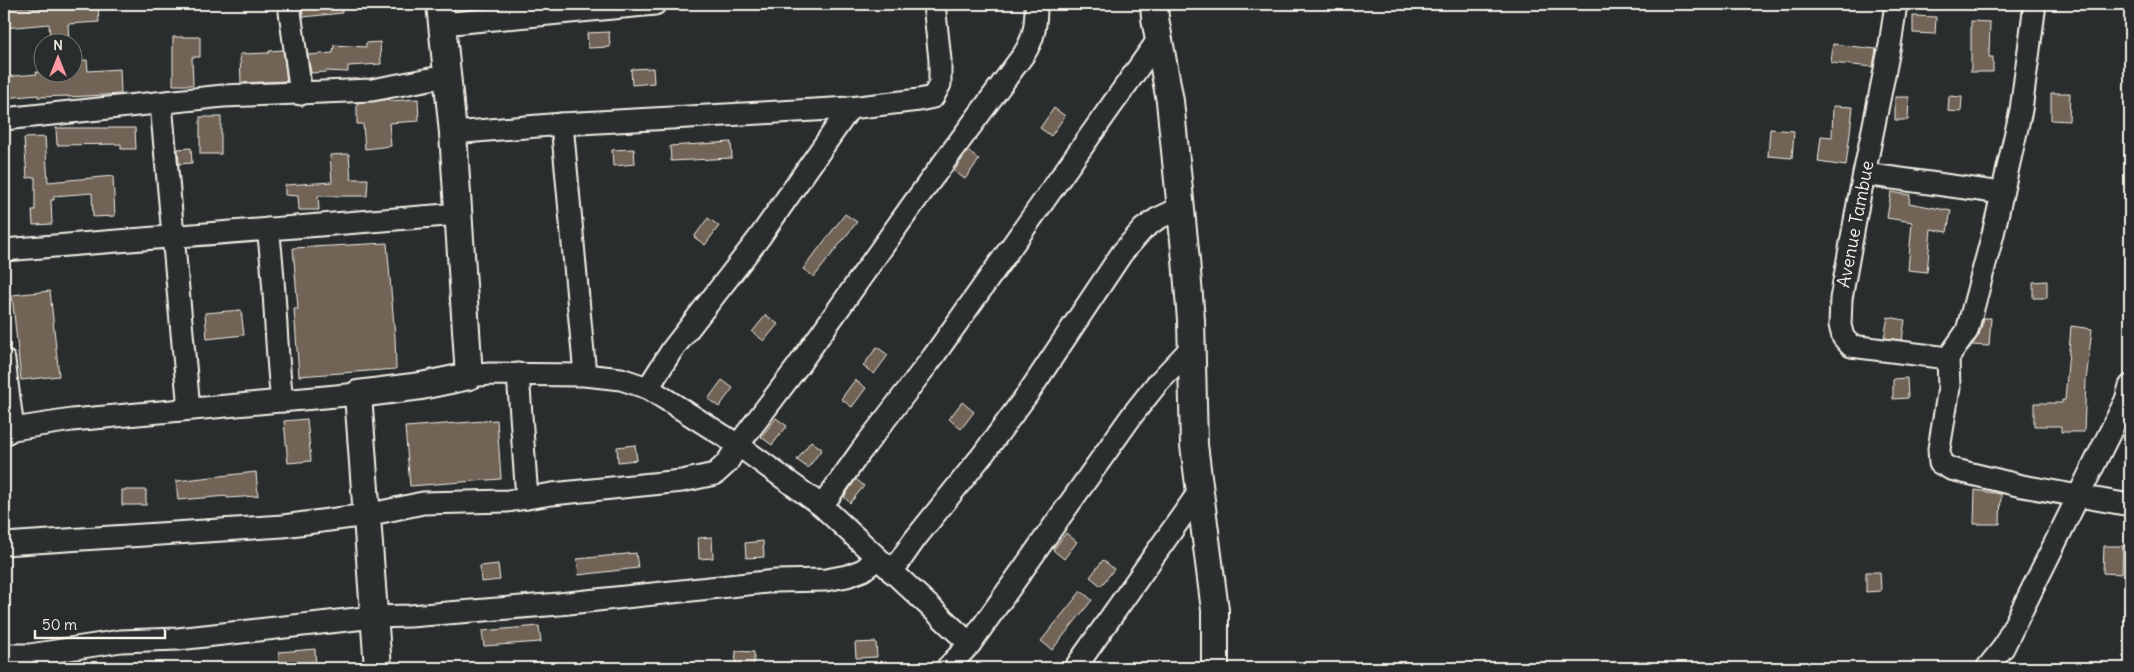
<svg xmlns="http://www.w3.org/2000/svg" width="2134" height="672" viewBox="0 0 2134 672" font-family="Delius,sans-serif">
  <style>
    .building { fill: #716357; stroke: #f4f1e8 }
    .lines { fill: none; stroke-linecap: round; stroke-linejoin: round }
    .minor-casing { stroke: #f4f1e8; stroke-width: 25 }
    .tertiary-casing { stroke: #f4f1e8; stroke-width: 30 }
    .minor { stroke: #2a2d2e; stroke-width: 21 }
    .tertiary { stroke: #2a2d2e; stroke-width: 26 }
    .labels { text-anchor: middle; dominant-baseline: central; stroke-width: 5; stroke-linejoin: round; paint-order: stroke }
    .street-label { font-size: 18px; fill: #f4f1e8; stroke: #2a2d2e }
  </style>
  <rect width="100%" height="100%" fill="#2a2d2e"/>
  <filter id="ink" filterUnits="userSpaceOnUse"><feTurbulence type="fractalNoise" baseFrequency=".02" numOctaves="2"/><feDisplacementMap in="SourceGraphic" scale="10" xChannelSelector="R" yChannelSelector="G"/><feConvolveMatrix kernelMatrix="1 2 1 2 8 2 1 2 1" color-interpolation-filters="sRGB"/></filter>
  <g filter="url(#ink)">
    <g class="building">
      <path d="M 78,4 L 98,4 L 99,22 L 68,24 L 69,41 L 50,42 L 49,24 L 4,28 L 4,8 L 30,6 L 30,9 L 78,6 Z"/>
      <path d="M 302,4 L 341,4 L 342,13 L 303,17 Z"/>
      <path d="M 1913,16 L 1936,17 L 1935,34 L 1913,33 Z"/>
      <path d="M 1971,21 L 1990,22 L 1989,57 L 1993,57 L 1993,72 L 1971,72 Z"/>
      <path d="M 609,32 L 610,47 L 588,48 L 587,33 Z"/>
      <path d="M 173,37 L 200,37 L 200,57 L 192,57 L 193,85 L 173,85 Z"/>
      <path d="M 380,42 L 381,64 L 348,66 L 348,72 L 326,71 L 326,72 L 311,73 L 308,55 L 333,53 L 334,45 L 366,47 L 366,43 Z"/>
      <path d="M 1833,44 L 1876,49 L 1873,67 L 1831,63 Z"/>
      <path d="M 283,50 L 287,81 L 241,83 L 240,54 L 269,53 L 269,51 Z"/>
      <path d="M 87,60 L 88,71 L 120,69 L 121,94 L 68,97 L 68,96 L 38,97 L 38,95 L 4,98 L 4,77 L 37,74 L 36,72 L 72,72 L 72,61 Z"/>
      <path d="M 653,68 L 654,83 L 632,85 L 631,69 Z"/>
      <path d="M 2051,93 L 2070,93 L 2069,121 L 2051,120 Z"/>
      <path d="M 1949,96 L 1962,97 L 1961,112 L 1948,111 Z"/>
      <path d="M 1895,97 L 1909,97 L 1908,120 L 1895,120 Z"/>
      <path d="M 390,99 L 390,101 L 418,99 L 419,121 L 389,123 L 391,146 L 365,149 L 363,124 L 357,124 L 357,103 Z"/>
      <path d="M 1833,106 L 1853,107 L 1846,166 L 1818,162 L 1821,136 L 1832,137 Z"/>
      <path d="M 1054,108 L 1065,116 L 1051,136 L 1040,128 Z"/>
      <rect x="200" y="117" width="21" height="37"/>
      <path d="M 56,128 L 135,128 L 136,149 L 121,149 L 121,144 L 57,145 Z"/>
      <path d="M 1770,129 L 1794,131 L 1792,158 L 1768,156 Z"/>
      <path d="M 45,137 L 48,182 L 113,176 L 115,216 L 93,217 L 92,193 L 54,196 L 54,200 L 51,200 L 52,224 L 33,225 L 32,210 L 35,210 L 35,177 L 27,178 L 24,138 Z"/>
      <path d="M 731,142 L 732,158 L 671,161 L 670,146 Z"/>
      <path d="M 191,148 L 192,163 L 179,164 L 178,149 Z"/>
      <path d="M 634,149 L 635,164 L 613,166 L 612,150 Z"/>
      <path d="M 968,151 L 979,160 L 965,179 L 954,171 Z"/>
      <path d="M 349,154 L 351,179 L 368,179 L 367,196 L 318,196 L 319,210 L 299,210 L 298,196 L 285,195 L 285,185 L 332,182 L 330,155 Z"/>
      <path d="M 1891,192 L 1910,195 L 1909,203 L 1951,211 L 1947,232 L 1931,229 L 1927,272 L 1908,270 L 1912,222 L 1887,218 Z"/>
      <path d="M 845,214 L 857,222 L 814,277 L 803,269 Z"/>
      <path d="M 708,218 L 719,226 L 705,245 L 694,237 Z"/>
      <path d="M 387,243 L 395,337 L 396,369 L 299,376 L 294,309 L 298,309 L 293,248 Z"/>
      <path d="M 2047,281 L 2047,298 L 2033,298 L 2033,282 Z"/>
      <path d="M 50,291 L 59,376 L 21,380 L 12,295 Z"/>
      <path d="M 241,310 L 244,335 L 207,339 L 205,313 Z"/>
      <path d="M 766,315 L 778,324 L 764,341 L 752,332 Z"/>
      <path d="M 1888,317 L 1905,320 L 1902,340 L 1884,338 Z"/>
      <path d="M 1984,318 L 1991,318 L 1989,346 L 1972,345 L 1979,335 Z"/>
      <path d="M 2071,326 L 2092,329 L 2086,381 L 2084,432 L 2061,432 L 2061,426 L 2034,426 L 2034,403 L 2062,403 L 2062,400 L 2065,400 Z"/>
      <path d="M 877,347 L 888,355 L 874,374 L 863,366 Z"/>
      <path d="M 1907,378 L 1908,398 L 1893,399 L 1893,379 Z"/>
      <path d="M 722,380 L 733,388 L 719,407 L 708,399 Z"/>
      <path d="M 855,380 L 866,388 L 852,407 L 841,399 Z"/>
      <path d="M 962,402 L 974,412 L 961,429 L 949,419 Z"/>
      <path d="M 776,418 L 787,426 L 772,445 L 761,437 Z"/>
      <path d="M 307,419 L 311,461 L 288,463 L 284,421 Z"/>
      <path d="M 497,420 L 501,479 L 410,486 L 405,427 Z"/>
      <path d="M 811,441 L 822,449 L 808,468 L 797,460 Z"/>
      <path d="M 635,445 L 637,460 L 618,462 L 617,447 Z"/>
      <path d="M 256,472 L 258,496 L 227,498 L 227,496 L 178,500 L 176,481 Z"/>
      <path d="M 856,479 L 864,486 L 850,503 L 844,497 Z"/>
      <rect x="122" y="490" width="24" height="15"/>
      <path d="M 1975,490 L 2001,494 L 2000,524 L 1974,524 Z"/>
      <path d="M 1066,533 L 1077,542 L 1064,559 L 1053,550 Z"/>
      <path d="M 712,537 L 713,558 L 699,559 L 698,538 Z"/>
      <path d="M 763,541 L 764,557 L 746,558 L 745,543 Z"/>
      <path d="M 2104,546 L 2123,546 L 2122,574 L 2103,573 Z"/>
      <path d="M 636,553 L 638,568 L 579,575 L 577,559 Z"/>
      <path d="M 1103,560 L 1114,569 L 1101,586 L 1090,577 Z"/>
      <path d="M 498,564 L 500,580 L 481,582 L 480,566 Z"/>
      <path d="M 1866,572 L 1880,572 L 1881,591 L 1866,592 Z"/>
      <path d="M 1081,591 L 1092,600 L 1052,650 L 1041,641 Z"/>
      <path d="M 539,626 L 541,642 L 484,646 L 482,631 Z"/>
      <path d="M 876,642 L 877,657 L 856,658 L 855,643 Z"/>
      <path d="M 315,649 L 316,666 L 280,668 L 279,652 Z"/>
      <path d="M 736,651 L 754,652 L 754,667 L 735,667 Z"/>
    </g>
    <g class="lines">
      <defs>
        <g id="minor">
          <path d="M 289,4 L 301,94"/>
          <path d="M 1896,4 L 1890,45 L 1858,204 L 1841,299 L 1840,325 L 1843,337 L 1851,346 L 1948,358"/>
          <path d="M 2035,4 L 2021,110 L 1993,234 L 1967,331 L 1948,358 L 1949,388 L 1939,449 L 1940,463 L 1951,469 L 2022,486 L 2130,505"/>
          <path d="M 442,24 L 655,4"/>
          <path d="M 161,104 L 189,409"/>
          <path d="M 4,119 L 223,96 L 372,90 L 446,76"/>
          <path d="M 562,124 L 585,375"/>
          <path d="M 453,133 L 562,124 L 850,108 L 919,100 L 933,97 L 940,84 L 940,60 L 934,4"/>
          <path d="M 1864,174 L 2002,193"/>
          <path d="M 268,229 C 276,286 275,344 282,401"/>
          <path d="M 4,250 L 459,214"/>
          <path d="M 4,360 L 13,429"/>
          <path d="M 518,374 L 527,498"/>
          <path d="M 469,376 L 490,374 L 585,375 L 621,379 L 648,388 L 738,445 L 822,506 L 970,644"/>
          <path d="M 648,388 L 672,350 L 759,238 L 850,108"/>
          <path d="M 4,434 L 13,429 L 72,420 L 358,394"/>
          <path d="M 822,506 L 861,451 L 933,357 L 1158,40"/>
          <path d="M 4,544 L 283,526 L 367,515 L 423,503 L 508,501 L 552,494 L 682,481 L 715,474 L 727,463 L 738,445 L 798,366 L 913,204 L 1024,54 C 1035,37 1036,23 1036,4"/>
          <path d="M 892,572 L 915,539 L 984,453 L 1029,392 L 1122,253 L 1143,229 L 1157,219 L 1180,208"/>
          <path d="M 4,655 L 30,655 L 121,641 L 178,639 L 374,617 L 410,616 L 559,604 L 776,581 L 826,580 L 847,576 L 863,570 L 877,559"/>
          <path d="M 947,668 L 970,644 L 1133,414 L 1156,385 L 1192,347"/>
          <path d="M 1075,668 L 1199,492"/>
          <path d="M 1987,668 L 2003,648 L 2126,400 L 2130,386"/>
        </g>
        <g id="tertiary">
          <path d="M 1154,4 L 1155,18 L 1170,101 L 1186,260 L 1191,320 L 1194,445 L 1215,610 L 1215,668"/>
          <path d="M 378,668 L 358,394 L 421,386 L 469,376 L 453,133 L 440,4"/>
        </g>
      </defs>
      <use href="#minor" class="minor-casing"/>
      <use href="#tertiary" class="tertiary-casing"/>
      <use href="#minor" class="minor"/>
      <use href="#tertiary" class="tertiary"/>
    </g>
  </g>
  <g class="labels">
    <g class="street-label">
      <text transform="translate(1855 224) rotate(-79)">Avenue Tambue</text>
    </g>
  </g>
  <rect width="2134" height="672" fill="none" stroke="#2a2d2e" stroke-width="20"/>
  <rect x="10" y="10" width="2114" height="652" fill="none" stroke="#f4f1e8" stroke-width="2" filter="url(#ink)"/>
  <g transform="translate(58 58)"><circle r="24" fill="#2a2d2e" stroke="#7b7b78"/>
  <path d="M0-4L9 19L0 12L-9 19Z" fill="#ff9aa2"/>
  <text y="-8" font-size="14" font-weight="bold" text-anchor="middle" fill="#f4f1e8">N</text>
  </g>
  <path d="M35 630v8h130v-8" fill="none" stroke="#f4f1e8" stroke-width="2.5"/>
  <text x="42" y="630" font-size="15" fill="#f4f1e8" stroke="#2a2d2e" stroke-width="4" paint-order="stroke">50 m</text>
</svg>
